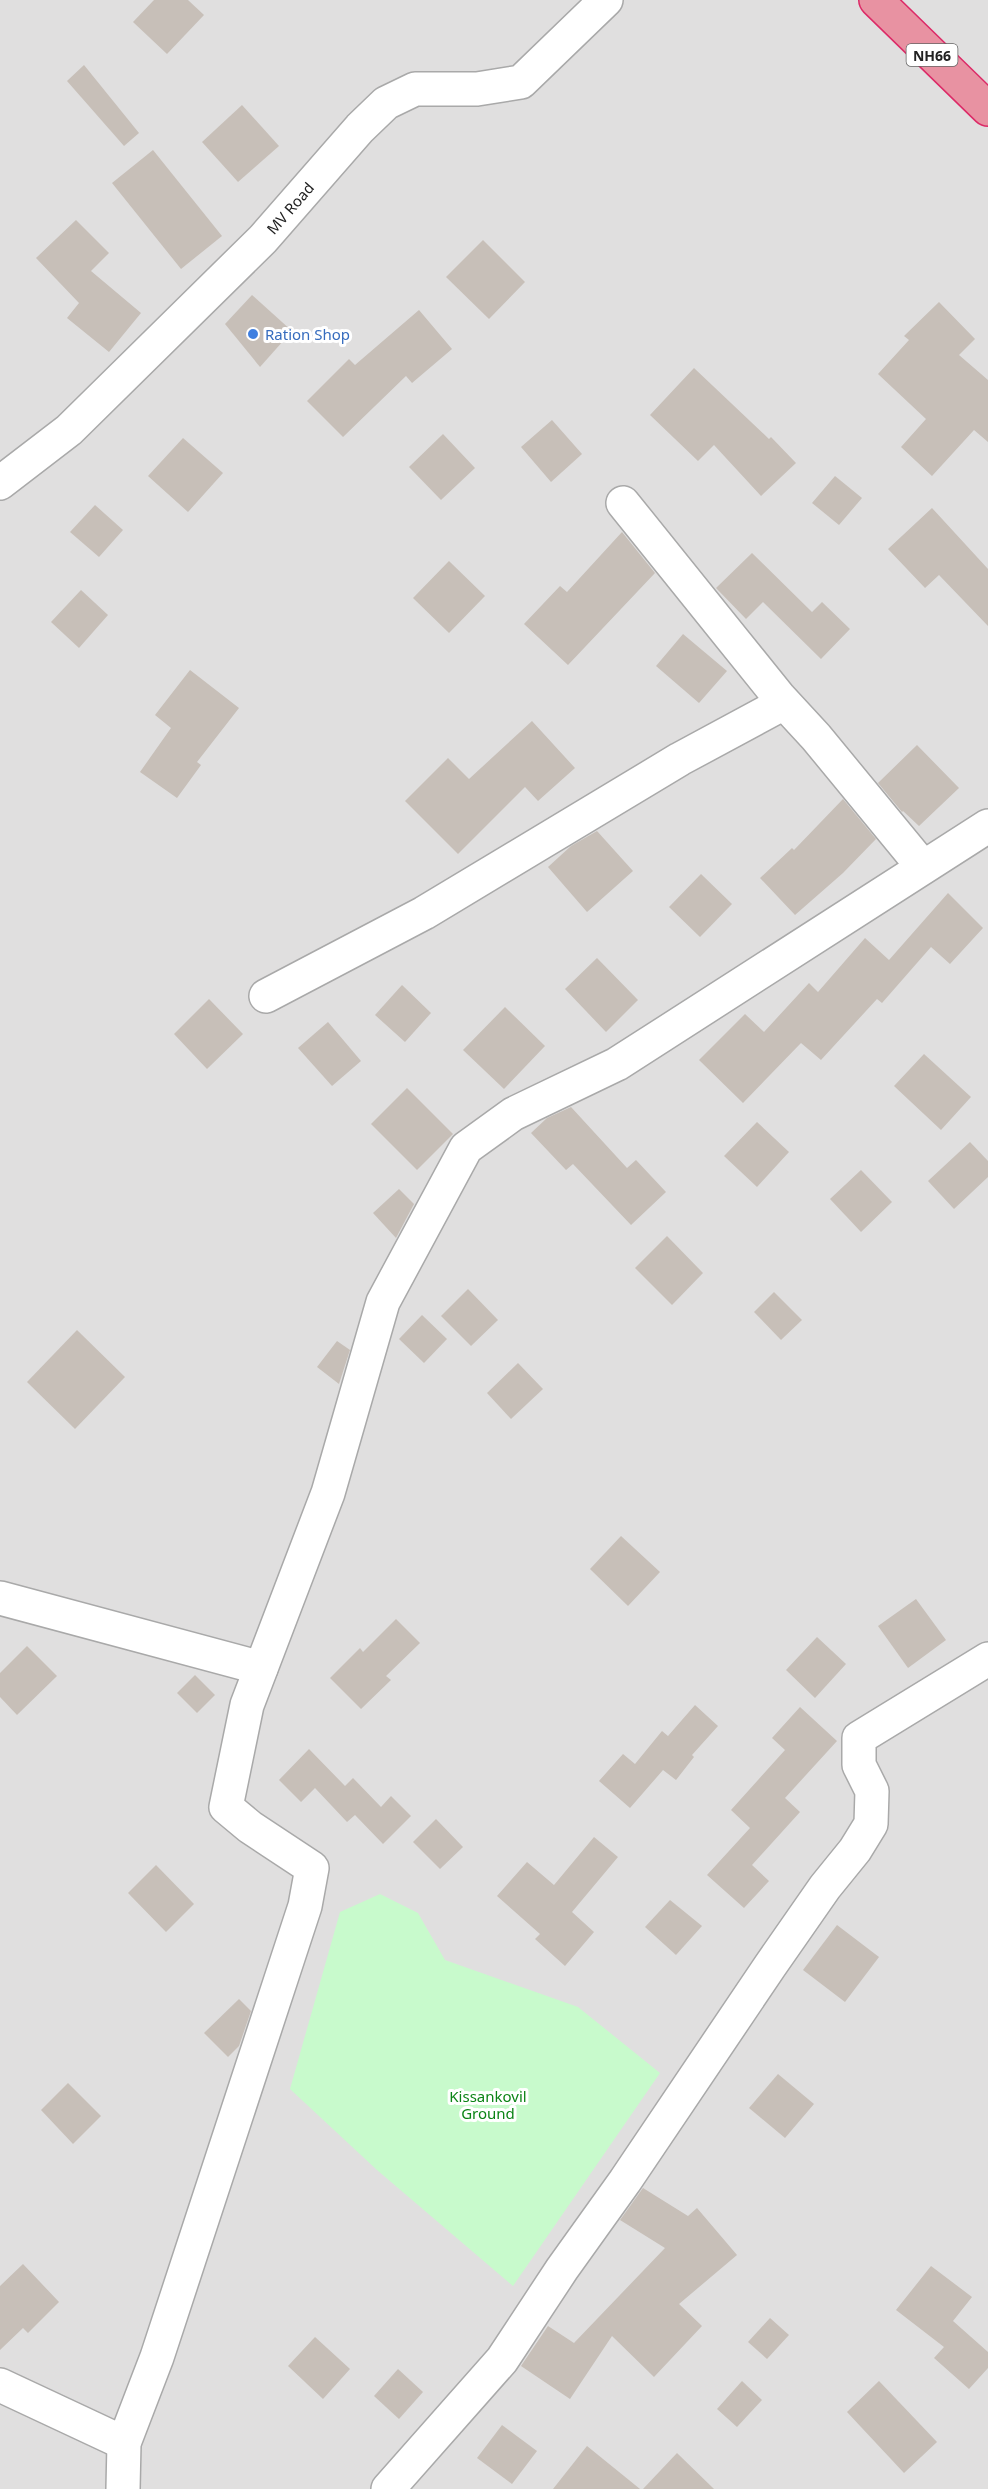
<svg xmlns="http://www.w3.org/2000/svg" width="988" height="2489" viewBox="0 0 988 2489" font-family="'Noto Sans',sans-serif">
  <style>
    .residential { fill: #e0dfdf }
    .park { fill: #c8facc }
    .building { fill: #c7bfb8 }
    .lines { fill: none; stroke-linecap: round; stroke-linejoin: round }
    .minor-casing { stroke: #a9a9a9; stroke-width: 36 }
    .highway-casing { stroke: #dc2a67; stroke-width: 36 }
    .minor { stroke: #fff; stroke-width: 33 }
    .highway { stroke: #e892a2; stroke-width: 33 }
    .shop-dot { fill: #3f7fe0; stroke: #fff; stroke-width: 2 }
    .labels { text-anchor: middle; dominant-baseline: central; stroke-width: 6; stroke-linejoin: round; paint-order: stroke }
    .shield { fill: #fff; stroke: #646464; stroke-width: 1.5 }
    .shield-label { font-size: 14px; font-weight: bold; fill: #222 }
    .street-label { font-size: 15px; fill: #222; stroke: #fff }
    .shop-label { font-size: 15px; fill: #366cbe; stroke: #fff; text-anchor: start }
    .park-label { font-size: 15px; fill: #0c8416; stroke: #fff }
  </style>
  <rect width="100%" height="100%" fill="#f2efe9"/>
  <rect class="residential" x="0" y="0" width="988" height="2489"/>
  <path class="park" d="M 380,1894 L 418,1913 L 445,1960 L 578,2007 L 660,2073 L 513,2286 L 377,2170 L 290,2089 L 340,1912 Z"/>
  <g class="building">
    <path d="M 154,0 L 188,0 L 204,15 L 167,54 L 133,22 Z"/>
    <path d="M 84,65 L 139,133 L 124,146 L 67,81 Z"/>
    <path d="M 242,105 L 279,146 L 238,182 L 202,142 Z"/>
    <path d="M 153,150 L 222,236 L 181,269 L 112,183 Z"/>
    <path d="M 76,220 L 109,253 L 91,271 L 141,313 L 109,352 L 67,318 L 79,303 L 36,258 Z"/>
    <path d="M 483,240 L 525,282 L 489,319 L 446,277 Z"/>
    <path d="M 252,295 L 292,331 L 260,367 L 225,324 Z"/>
    <path d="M 939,302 L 975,339 L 959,355 L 988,380 L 988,442 L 974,430 L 932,476 L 901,447 L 926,419 L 878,374 L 909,340 L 904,336 Z"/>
    <path d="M 419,310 L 452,349 L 412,383 L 406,376 L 343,437 L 307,401 L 349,359 L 355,365 Z"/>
    <path d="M 694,368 L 769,439 L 771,437 L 796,463 L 761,496 L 714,445 L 698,461 L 650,415 Z"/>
    <path d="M 552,420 L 582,454 L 551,482 L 521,447 Z"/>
    <path d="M 443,434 L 475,468 L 441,500 L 409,467 Z"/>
    <path d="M 183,438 L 223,473 L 188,512 L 148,476 Z"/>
    <path d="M 835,476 L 862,498 L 839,525 L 812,503 Z"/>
    <path d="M 95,505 L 123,530 L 99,557 L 70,532 Z"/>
    <path d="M 932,508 L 988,569 L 988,626 L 939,575 L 925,588 L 888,549 Z"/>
    <path d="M 622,532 L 655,573 L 568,665 L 524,624 L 560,586 L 567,592 Z"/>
    <path d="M 752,553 L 812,612 L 822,602 L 850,629 L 821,659 L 763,602 L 746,619 L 716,588 Z"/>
    <path d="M 449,561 L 485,596 L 449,633 L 413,598 Z"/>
    <path d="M 81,590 L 108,615 L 79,648 L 51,622 Z"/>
    <path d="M 683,634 L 727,671 L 699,703 L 656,666 Z"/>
    <path d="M 190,670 L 239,708 L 197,762 L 201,765 L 177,798 L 140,772 L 171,728 L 155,715 Z"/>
    <path d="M 532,721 L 575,768 L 538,801 L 525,787 L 458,854 L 405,801 L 448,758 L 469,779 Z"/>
    <path d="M 917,745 L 959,788 L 919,826 L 903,811 L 902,812 L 878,783 Z"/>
    <path d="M 843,799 L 876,839 L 843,873 L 795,915 L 760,878 L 792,848 L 794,850 Z"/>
    <path d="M 597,831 L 633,871 L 587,912 L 548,867 L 571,846 Z"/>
    <path d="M 701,874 L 732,904 L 700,937 L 669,907 Z"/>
    <path d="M 948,893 L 983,928 L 950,964 L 931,947 L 882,1003 L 877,999 L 821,1060 L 801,1043 L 743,1103 L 699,1060 L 745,1014 L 764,1032 L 809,983 L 818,992 L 865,938 L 889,960 Z"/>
    <path d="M 597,958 L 638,1000 L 606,1032 L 565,989 Z"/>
    <path d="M 402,985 L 431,1013 L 405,1042 L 375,1015 Z"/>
    <path d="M 209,999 L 243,1034 L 207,1069 L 174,1034 Z"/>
    <path d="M 505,1007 L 545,1046 L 504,1089 L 463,1050 Z"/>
    <path d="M 328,1022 L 361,1061 L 332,1086 L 298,1048 Z"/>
    <path d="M 924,1054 L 971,1097 L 941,1130 L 894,1086 Z"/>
    <path d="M 407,1088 L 453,1134 L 417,1170 L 371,1124 Z"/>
    <path d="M 571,1107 L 627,1168 L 636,1160 L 666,1192 L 631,1225 L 573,1164 L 566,1170 L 531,1133 L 547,1118 Z"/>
    <path d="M 757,1122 L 789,1152 L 757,1187 L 724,1156 Z"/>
    <path d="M 970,1142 L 988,1161 L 988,1177 L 954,1209 L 928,1181 Z"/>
    <path d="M 861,1170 L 892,1202 L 861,1232 L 830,1199 Z"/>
    <path d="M 399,1189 L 414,1204 L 396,1238 L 373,1213 Z"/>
    <path d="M 667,1236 L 703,1273 L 672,1305 L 635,1268 Z"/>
    <path d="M 468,1289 L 498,1320 L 471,1346 L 441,1316 Z"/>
    <path d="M 774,1292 L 802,1320 L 781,1340 L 754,1312 Z"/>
    <path d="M 422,1315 L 447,1339 L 424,1363 L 399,1339 Z"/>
    <path d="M 77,1330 L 125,1377 L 75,1429 L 27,1382 Z"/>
    <path d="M 337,1341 L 350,1350 L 339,1384 L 317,1367 Z"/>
    <path d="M 518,1363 L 543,1389 L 511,1419 L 487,1393 Z"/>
    <path d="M 621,1536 L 660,1572 L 628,1606 L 590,1569 Z"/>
    <path d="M 916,1599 L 946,1640 L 908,1668 L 878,1626 Z"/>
    <path d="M 396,1619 L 420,1643 L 386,1676 L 391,1680 L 361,1709 L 330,1678 L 360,1648 L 363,1652 Z"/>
    <path d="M 817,1637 L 846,1664 L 815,1698 L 786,1670 Z"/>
    <path d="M 27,1646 L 57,1676 L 17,1715 L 0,1697 L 0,1673 Z"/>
    <path d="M 195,1675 L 215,1695 L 197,1713 L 177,1693 Z"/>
    <path d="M 695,1705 L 718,1726 L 692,1755 L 694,1757 L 676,1780 L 663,1770 L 630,1808 L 599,1781 L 623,1754 L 635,1764 L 662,1731 L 668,1736 Z"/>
    <path d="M 800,1707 L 837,1741 L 785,1798 L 800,1812 L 752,1865 L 769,1881 L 744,1908 L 707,1875 L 750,1828 L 731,1810 L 785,1750 L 772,1738 Z"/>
    <path d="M 309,1749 L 345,1786 L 353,1778 L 381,1807 L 391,1796 L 411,1816 L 383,1844 L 355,1815 L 347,1822 L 315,1788 L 301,1802 L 279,1780 Z"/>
    <path d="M 436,1819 L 463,1847 L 440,1869 L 413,1842 Z"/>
    <path d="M 594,1837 L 618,1857 L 572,1912 L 594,1932 L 565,1966 L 535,1939 L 540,1934 L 497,1896 L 527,1862 L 554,1885 Z"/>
    <path d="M 156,1865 L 194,1904 L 166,1932 L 128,1893 Z"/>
    <path d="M 670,1900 L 702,1926 L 676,1955 L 645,1927 Z"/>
    <path d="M 837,1925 L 879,1957 L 845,2002 L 803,1970 Z"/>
    <path d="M 239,1999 L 251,2011 L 239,2046 L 228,2057 L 204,2033 Z"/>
    <path d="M 778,2074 L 814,2104 L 785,2138 L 749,2108 Z"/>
    <path d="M 68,2083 L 101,2116 L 73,2144 L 41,2110 Z"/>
    <path d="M 643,2188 L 688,2216 L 697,2208 L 737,2255 L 679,2304 L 702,2326 L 654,2377 L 612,2336 L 570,2399 L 521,2366 L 548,2326 L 574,2343 L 665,2248 L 620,2220 Z"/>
    <path d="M 23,2264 L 59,2302 L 28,2333 L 23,2328 L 0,2350 L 0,2286 Z"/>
    <path d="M 931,2266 L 972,2297 L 953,2321 L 988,2352 L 988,2368 L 969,2389 L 934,2358 L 944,2347 L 896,2310 Z"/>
    <path d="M 770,2318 L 789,2335 L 767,2359 L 748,2342 Z"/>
    <path d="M 315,2337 L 350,2369 L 323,2399 L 288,2366 Z"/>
    <path d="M 398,2369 L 423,2392 L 399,2419 L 374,2396 Z"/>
    <path d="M 742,2381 L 762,2400 L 737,2427 L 717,2409 Z"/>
    <path d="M 879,2381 L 937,2442 L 904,2473 L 847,2412 Z"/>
    <path d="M 502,2425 L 537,2451 L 512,2484 L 477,2458 Z"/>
    <path d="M 587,2446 L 640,2489 L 553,2489 Z"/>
    <path d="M 677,2453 L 714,2489 L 643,2489 Z"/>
  </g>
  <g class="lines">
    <defs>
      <g id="minor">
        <path d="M 0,483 L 69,430 L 263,239 L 360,128 L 386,103 L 415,89 L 477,89 L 521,82 L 606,0"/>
        <path d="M 623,503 L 734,641 L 780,698 L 816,737 L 923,867"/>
        <path d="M 266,996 L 424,913 L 680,759 L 784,703"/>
        <path d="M 0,1598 L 261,1668"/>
        <path d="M 0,2385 L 124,2443"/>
        <path d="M 123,2489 L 124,2443 L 157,2357 L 305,1906 L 312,1868 L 250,1827 L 226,1807 L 247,1705 L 328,1493 L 383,1302 L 466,1148 L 513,1114 L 617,1064 L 988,826"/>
        <path d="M 388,2489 L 502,2360 L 562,2269 L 625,2181 L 770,1966 L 825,1887 L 855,1850 L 871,1824 L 872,1791 L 859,1765 L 859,1738 L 988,1659"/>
      </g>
      <path id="highway" d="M 876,0 L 988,109"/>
    </defs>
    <use href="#minor" class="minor-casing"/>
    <use href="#highway" class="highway-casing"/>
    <use href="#minor" class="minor"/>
    <use href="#highway" class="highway"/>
  </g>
  <circle class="shop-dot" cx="253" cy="334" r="6"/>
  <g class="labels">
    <rect class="shield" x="906.5" y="44" width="51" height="22" rx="4.5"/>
    <g class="shield-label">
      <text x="932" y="55">NH66</text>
    </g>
    <g class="street-label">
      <text transform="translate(290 208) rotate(-49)">MV Road</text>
    </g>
    <g class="shop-label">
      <text x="265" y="334">Ration Shop</text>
    </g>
    <g class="park-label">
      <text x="488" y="2096">Kissankovil<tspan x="488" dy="17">Ground</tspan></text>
    </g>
  </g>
</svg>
